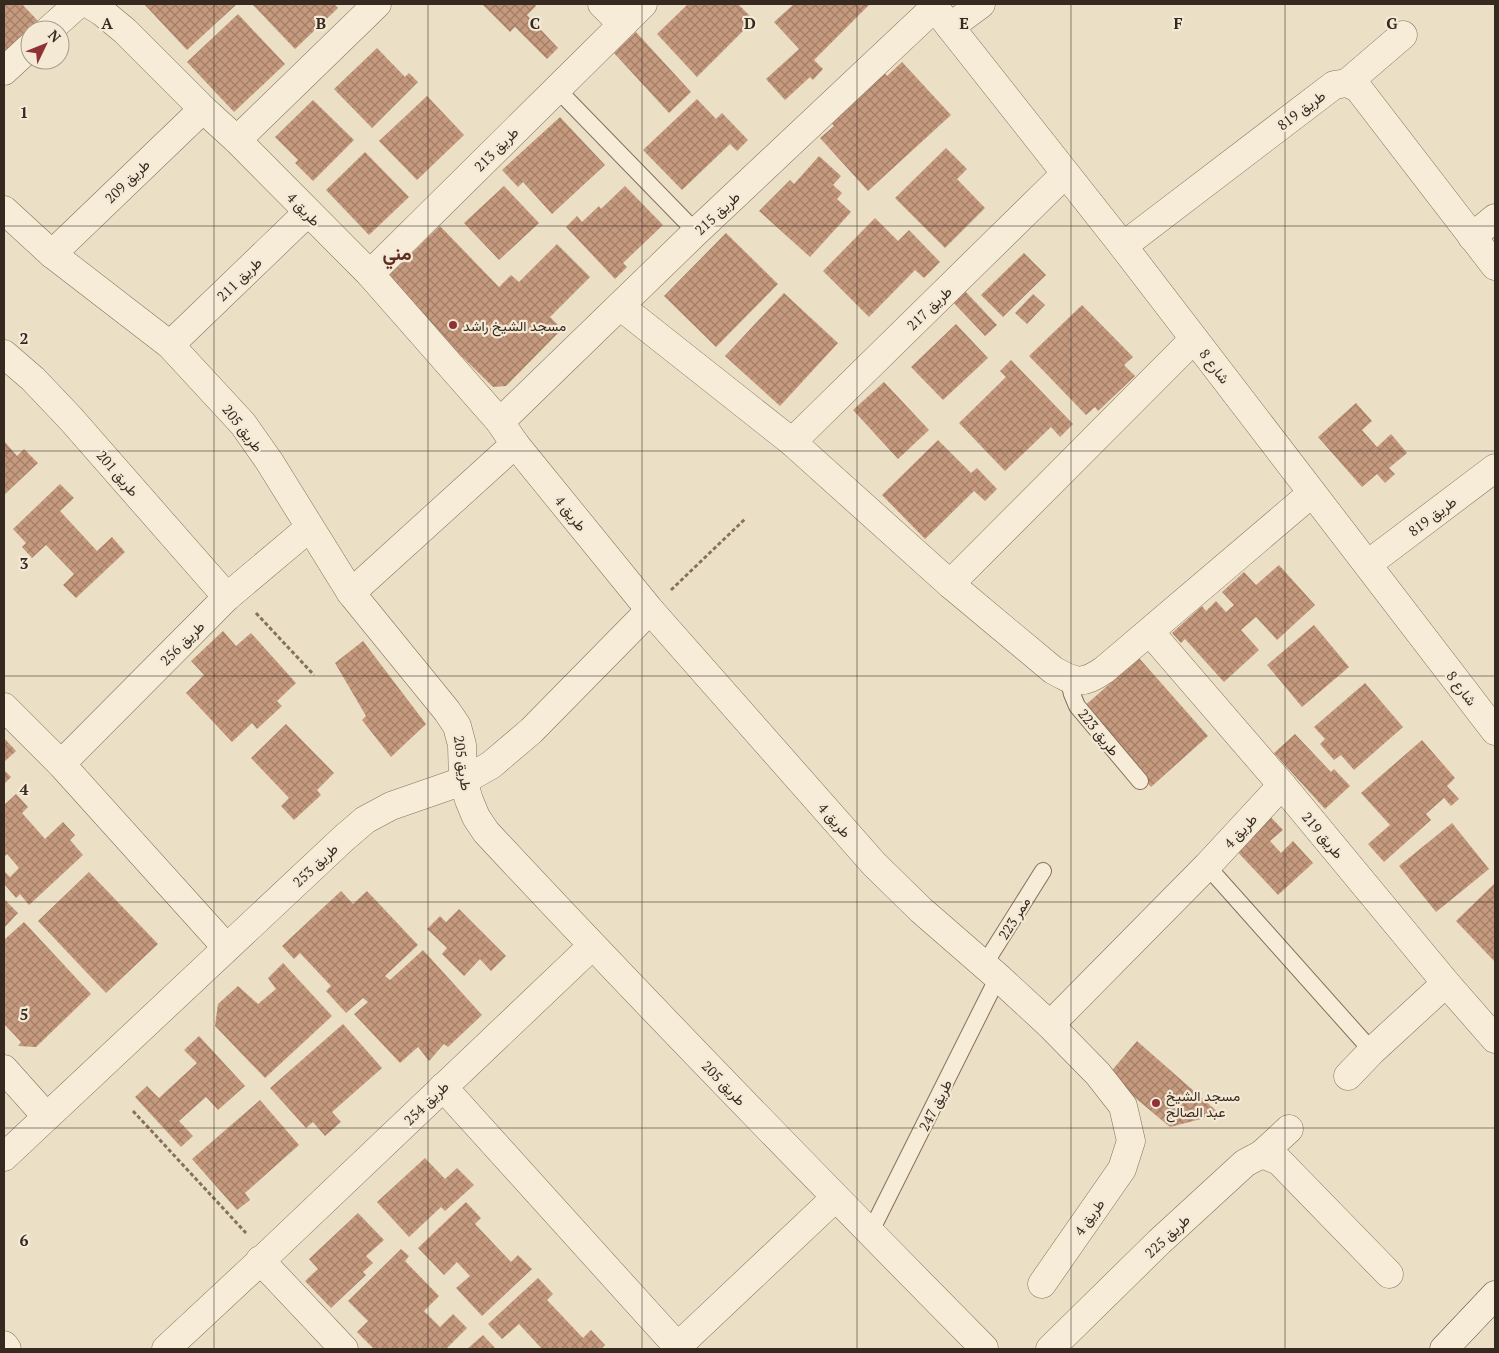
<svg xmlns="http://www.w3.org/2000/svg" width="1499" height="1353" viewBox="0 0 1499 1353" font-family="'PT Serif',Vazirmatn,serif">
  <style>
    .building { fill: url(#building-cross-hatch) }
    .lines { fill: none; stroke-linecap: round; stroke-linejoin: round }
    .service-casing { stroke: #85715d; stroke-width: 18 }
    .minor-casing { stroke: #85715d; stroke-width: 29 }
    .secondary-casing { stroke: #665240; stroke-width: 29 }
    .path { stroke: #85715d; stroke-width: 3; stroke-dasharray: 4 2.5; stroke-linecap: butt }
    .service { stroke: #f6ecd8; stroke-width: 16 }
    .minor { stroke: #f6ecd8; stroke-width: 28 }
    .secondary { stroke: #f6ecd8; stroke-width: 28 }
    .grid { fill: none; stroke: #362a20; stroke-width: 1; stroke-opacity: 0.55 }
    .poi-dot { fill: #8f3135; stroke: #f3e9d5; stroke-width: 2 }
    .labels { text-anchor: middle; dominant-baseline: central; stroke-width: 4.5; stroke-linejoin: round; paint-order: stroke }
    .street-label { font-size: 14px; fill: #362a20; stroke: #f3e9d5 }
    .poi-label { font-size: 14px; fill: #362a20; stroke: #f3e9d5; text-anchor: start }
    .district-label { font-size: 19px; font-weight: bold; fill: #5f2d22; stroke: #f3e9d5 }
    .grid-label { font-size: 16px; text-anchor: middle; font-weight: bold; fill: #362a20; stroke: #f3e9d5; stroke-width: 4.5; stroke-linejoin: round; paint-order: stroke }
  </style>
  <defs>
    <pattern id="building-cross-hatch" width="8" height="8" patternUnits="userSpaceOnUse" patternTransform="scale(1.25)"><rect width="8" height="8" fill="#c69a7e"/><path d="M0 0l8 8M0 8l8-8" fill="none" stroke="#a27e67"/></pattern>
  </defs>
  <rect width="100%" height="100%" fill="#ebdfc6"/>
  <g class="building">
    <path d="M 4,4 L 22,4 L 38,21 L 4,53 Z"/>
    <path d="M 144,4 L 237,4 L 187,50 Z"/>
    <path d="M 252,4 L 334,4 L 338,8 L 295,49 Z"/>
    <path d="M 482,4 L 534,4 L 536,6 L 527,15 L 558,48 L 547,59 L 515,27 L 510,32 Z"/>
    <path d="M 688,4 L 738,4 L 754,20 L 697,77 L 657,34 Z"/>
    <path d="M 794,4 L 868,4 L 869,5 L 814,60 L 823,69 L 813,80 L 810,77 L 785,100 L 766,79 L 799,49 L 774,22 Z"/>
    <path d="M 238,14 L 285,64 L 234,112 L 187,62 Z"/>
    <path d="M 636,32 L 691,92 L 669,113 L 614,53 Z"/>
    <path d="M 377,48 L 405,77 L 409,73 L 418,82 L 372,128 L 334,89 Z"/>
    <path d="M 902,62 L 951,115 L 868,191 L 820,138 L 834,126 L 828,119 L 882,70 L 887,76 Z"/>
    <path d="M 427,96 L 464,135 L 417,180 L 379,141 Z"/>
    <path d="M 697,99 L 716,119 L 722,113 L 748,140 L 737,151 L 730,144 L 682,190 L 643,150 Z"/>
    <path d="M 313,100 L 354,140 L 313,181 L 295,163 L 298,160 L 275,137 Z"/>
    <path d="M 560,117 L 605,165 L 552,214 L 523,182 L 518,187 L 502,170 Z"/>
    <path d="M 946,148 L 967,169 L 957,179 L 985,208 L 945,248 L 895,198 Z"/>
    <path d="M 365,152 L 409,197 L 369,235 L 326,190 Z"/>
    <path d="M 819,156 L 841,176 L 833,185 L 842,193 L 837,199 L 851,212 L 810,257 L 759,211 L 790,180 L 794,184 Z"/>
    <path d="M 504,186 L 539,223 L 499,260 L 464,223 Z"/>
    <path d="M 625,186 L 663,225 L 623,263 L 627,267 L 615,279 L 566,227 L 577,216 L 582,222 L 599,206 L 601,209 Z"/>
    <path d="M 875,218 L 898,241 L 909,230 L 940,262 L 924,278 L 915,270 L 869,317 L 823,271 Z"/>
    <path d="M 440,226 L 499,287 L 511,275 L 519,282 L 557,244 L 590,277 L 550,317 L 562,329 L 506,386 L 493,387 L 384,280 Z"/>
    <path d="M 726,233 L 778,284 L 716,347 L 664,296 Z"/>
    <path d="M 1024,253 L 1046,275 L 1003,317 L 981,295 Z"/>
    <path d="M 965,291 L 997,325 L 985,336 L 953,302 Z"/>
    <path d="M 784,293 L 838,343 L 780,406 L 725,356 Z"/>
    <path d="M 1033,294 L 1045,305 L 1027,324 L 1015,313 Z"/>
    <path d="M 1082,305 L 1133,357 L 1124,365 L 1135,376 L 1098,411 L 1095,407 L 1086,415 L 1029,356 Z"/>
    <path d="M 956,324 L 988,358 L 943,400 L 911,367 Z"/>
    <path d="M 1011,360 L 1073,424 L 1060,437 L 1051,427 L 1005,471 L 959,423 L 1006,377 L 1000,371 Z"/>
    <path d="M 884,382 L 929,430 L 898,459 L 853,410 Z"/>
    <path d="M 1356,403 L 1372,421 L 1362,430 L 1377,447 L 1391,434 L 1407,453 L 1389,468 L 1395,474 L 1385,483 L 1377,474 L 1362,487 L 1318,437 Z"/>
    <path d="M 938,440 L 971,473 L 977,468 L 997,489 L 985,501 L 974,491 L 925,539 L 882,495 Z"/>
    <path d="M 4,441 L 17,456 L 24,449 L 38,463 L 4,495 Z"/>
    <path d="M 60,484 L 74,498 L 60,511 L 97,551 L 112,537 L 125,552 L 76,598 L 63,585 L 74,574 L 46,545 L 32,558 L 22,547 L 26,543 L 13,529 Z"/>
    <path d="M 1279,565 L 1315,605 L 1277,640 L 1256,617 L 1241,630 L 1259,650 L 1224,682 L 1185,639 L 1181,643 L 1172,633 L 1202,606 L 1206,611 L 1216,601 L 1226,612 L 1234,605 L 1222,592 L 1244,572 L 1256,585 Z"/>
    <path d="M 1314,625 L 1349,667 L 1302,707 L 1267,665 Z"/>
    <path d="M 223,631 L 236,646 L 251,633 L 296,683 L 277,701 L 282,706 L 257,729 L 252,723 L 232,742 L 186,693 L 204,675 L 191,661 Z"/>
    <path d="M 363,641 L 426,724 L 391,757 L 362,720 L 366,716 L 335,663 Z"/>
    <path d="M 1139,658 L 1208,736 L 1151,787 L 1081,709 Z"/>
    <path d="M 1365,683 L 1403,727 L 1354,770 L 1341,755 L 1334,760 L 1320,744 L 1325,739 L 1314,727 Z"/>
    <path d="M 286,724 L 334,773 L 317,790 L 321,795 L 294,820 L 281,806 L 289,798 L 251,758 Z"/>
    <path d="M 1295,734 L 1331,772 L 1334,769 L 1350,786 L 1325,809 L 1274,753 Z"/>
    <path d="M 4,738 L 16,751 L 4,762 Z"/>
    <path d="M 1422,740 L 1455,778 L 1447,786 L 1459,799 L 1451,806 L 1444,798 L 1426,814 L 1431,820 L 1384,862 L 1368,844 L 1390,825 L 1361,793 Z"/>
    <path d="M 4,770 L 11,777 L 4,784 Z"/>
    <path d="M 16,794 L 28,807 L 22,813 L 45,839 L 63,822 L 75,835 L 70,840 L 83,855 L 29,905 L 20,894 L 16,898 L 4,884 L 4,871 L 10,877 L 19,868 L 7,854 L 4,857 L 4,805 Z"/>
    <path d="M 1267,813 L 1283,830 L 1270,841 L 1281,853 L 1293,841 L 1313,863 L 1278,895 L 1231,845 Z"/>
    <path d="M 1452,823 L 1489,869 L 1436,912 L 1399,866 Z"/>
    <path d="M 89,872 L 158,944 L 106,993 L 38,921 Z"/>
    <path d="M 1495,883 L 1495,962 L 1456,921 Z"/>
    <path d="M 341,891 L 353,904 L 367,891 L 418,945 L 385,976 L 390,980 L 423,950 L 482,1015 L 448,1047 L 444,1044 L 429,1061 L 418,1047 L 400,1063 L 354,1014 L 368,1002 L 363,998 L 346,1013 L 326,991 L 331,986 L 300,953 L 294,959 L 282,946 Z"/>
    <path d="M 4,899 L 18,913 L 4,928 Z"/>
    <path d="M 459,909 L 506,956 L 491,971 L 480,959 L 464,976 L 442,954 L 447,948 L 427,929 L 440,916 L 446,922 Z"/>
    <path d="M 24,922 L 91,994 L 36,1047 L 18,1046 L 21,1042 L 4,1024 L 4,940 Z"/>
    <path d="M 283,963 L 332,1016 L 265,1078 L 215,1026 L 218,1004 L 238,986 L 258,1004 L 276,989 L 268,978 Z"/>
    <path d="M 343,1024 L 382,1068 L 332,1112 L 341,1122 L 325,1136 L 313,1122 L 306,1128 L 270,1088 Z"/>
    <path d="M 199,1036 L 245,1086 L 218,1110 L 206,1097 L 179,1121 L 193,1136 L 181,1147 L 135,1097 L 147,1086 L 159,1098 L 197,1063 L 184,1050 Z"/>
    <path d="M 1137,1041 L 1220,1114 L 1170,1127 L 1108,1075 Z"/>
    <path d="M 260,1100 L 299,1145 L 245,1193 L 250,1200 L 237,1210 L 192,1159 Z"/>
    <path d="M 425,1158 L 445,1179 L 457,1168 L 474,1185 L 445,1211 L 441,1207 L 409,1237 L 377,1202 Z"/>
    <path d="M 466,1202 L 481,1218 L 475,1224 L 511,1262 L 518,1255 L 532,1269 L 482,1316 L 456,1288 L 470,1276 L 457,1262 L 444,1275 L 418,1248 Z"/>
    <path d="M 358,1213 L 384,1240 L 366,1256 L 373,1263 L 363,1272 L 366,1275 L 331,1308 L 305,1281 L 318,1269 L 309,1259 Z"/>
    <path d="M 401,1249 L 409,1256 L 405,1261 L 439,1296 L 424,1311 L 440,1327 L 453,1314 L 467,1328 L 446,1349 L 372,1349 L 373,1348 L 357,1332 L 368,1321 L 348,1301 Z"/>
    <path d="M 538,1278 L 553,1294 L 547,1300 L 583,1338 L 591,1330 L 605,1345 L 601,1349 L 542,1349 L 519,1324 L 502,1339 L 488,1324 Z"/>
    <path d="M 483,1335 L 496,1349 L 467,1349 Z"/>
  </g>
  <g class="lines">
    <defs>
      <g id="service">
        <path d="M 557,89 L 696,232"/>
        <path d="M 1068,678 L 1072,694 L 1077,706 L 1140,781"/>
        <path d="M 1207,866 L 1372,1051"/>
        <path d="M 984,965 L 1043,871"/>
        <path d="M 870,1233 L 998,977"/>
      </g>
      <g id="minor">
        <path d="M 89,4 L 102,12 L 125,31 L 203,109 L 237,140 L 370,274 L 500,422 L 515,444 L 650,610 L 874,864 L 921,910 L 998,977 L 1050,1025 L 1098,1074 L 1123,1106 L 1131,1141 L 1122,1169 L 1042,1284"/>
        <path d="M 602,4 L 622,24"/>
        <path d="M 932,4 L 1123,246 L 1495,731"/>
        <path d="M 950,27 L 981,4"/>
        <path d="M 49,30 L 78,4"/>
        <path d="M 4,71 L 30,47"/>
        <path d="M 1347,83 L 1403,35"/>
        <path d="M 237,140 L 377,4"/>
        <path d="M 4,210 L 52,254 L 170,345 L 243,424 L 269,461 L 351,593 L 447,711 L 457,726 L 462,745 L 463,781 L 469,800 L 476,817 L 486,832 C 649,1007 816,1178 984,1348"/>
        <path d="M 1472,237 L 1495,218"/>
        <path d="M 1123,246 L 1334,85 L 1347,83 L 1358,88 L 1495,266"/>
        <path d="M 52,254 L 203,109"/>
        <path d="M 370,274 L 643,4"/>
        <path d="M 620,306 L 792,442 L 950,584 L 1053,670 C 1076,683 1082,685 1104,670 L 1312,493"/>
        <path d="M 170,345 L 308,212"/>
        <path d="M 4,354 L 33,379 L 71,419 L 227,597"/>
        <path d="M 500,422 L 696,232 L 935,7"/>
        <path d="M 792,442 L 1065,174"/>
        <path d="M 1368,564 L 1495,468"/>
        <path d="M 950,584 L 1194,339"/>
        <path d="M 351,593 L 515,444"/>
        <path d="M 1150,632 L 1282,785 L 1446,983 L 1495,1039"/>
        <path d="M 4,707 L 61,764 L 226,947"/>
        <path d="M 61,764 L 227,597 L 309,528"/>
        <path d="M 1050,1025 L 1207,866 L 1282,785"/>
        <path d="M 4,1069 L 46,1116"/>
        <path d="M 1348,1076 L 1372,1051 L 1446,983"/>
        <path d="M 443,1087 L 678,1347"/>
        <path d="M 1262,1154 L 1279,1161 L 1389,1274"/>
        <path d="M 4,1157 L 344,838 L 365,820 L 391,806 L 463,781 L 491,765 L 531,731 L 650,610"/>
        <path d="M 260,1260 L 344,1349"/>
        <path d="M 4,1345 L 7,1349"/>
        <path d="M 166,1349 L 267,1255 L 592,946"/>
        <path d="M 675,1349 L 835,1198"/>
        <path d="M 1050,1349 L 1159,1242 L 1245,1163 L 1262,1154 L 1289,1129"/>
      </g>
      <path id="secondary" d="M 1444,1349 L 1495,1295"/>
    </defs>
    <use href="#service" class="service-casing"/>
    <use href="#minor" class="minor-casing"/>
    <use href="#secondary" class="secondary-casing"/>
    <g class="path">
      <path d="M 671,590 L 745,519"/>
      <path d="M 256,613 L 314,675"/>
      <path d="M 133,1111 L 246,1233"/>
    </g>
    <use href="#service" class="service"/>
    <use href="#minor" class="minor"/>
    <use href="#secondary" class="secondary"/>
  </g>
  <path class="grid" d="M 214,4 L 214,1349M 428,4 L 428,1349M 642,4 L 642,1349M 857,4 L 857,1349M 1071,4 L 1071,1349M 1285,4 L 1285,1349M 4,226 L 1495,226M 4,451 L 1495,451M 4,676 L 1495,676M 4,902 L 1495,902M 4,1128 L 1495,1128"/>
  <g class="poi-dot">
    <circle cx="453" cy="325" r="5"/>
    <circle cx="1156" cy="1103" r="5"/>
  </g>
  <g class="labels">
    <g class="street-label">
      <text transform="translate(1301 110) rotate(-37)">طريق 819</text>
      <text transform="translate(496 149) rotate(-45)">طريق 213</text>
      <text transform="translate(127 181) rotate(-44)">طريق 209</text>
      <text transform="translate(304 209) rotate(46)">طريق 4</text>
      <text transform="translate(717 213) rotate(-43)">طريق 215</text>
      <text transform="translate(239 279) rotate(-44)">طريق 211</text>
      <text transform="translate(929 308) rotate(-44)">طريق 217</text>
      <text transform="translate(1215 366) rotate(53)">شارع 8</text>
      <text transform="translate(243 428) rotate(52)">طريق 205</text>
      <text transform="translate(118 473) rotate(49)">طريق 201</text>
      <text transform="translate(571 513) rotate(51)">طريق 4</text>
      <text transform="translate(1432 516) rotate(-37)">طريق 819</text>
      <text transform="translate(182 643) rotate(-45)">طريق 256</text>
      <text transform="translate(1462 688) rotate(53)">شارع 8</text>
      <text transform="translate(1099 732) rotate(51)">طريق 223</text>
      <text transform="translate(463 763) rotate(82)">طريق 205</text>
      <text transform="translate(835 820) rotate(48)">طريق 4</text>
      <text transform="translate(1240 831) rotate(-47)">طريق 4</text>
      <text transform="translate(1323 835) rotate(50)">طريق 219</text>
      <text transform="translate(315 865) rotate(-43)">طريق 253</text>
      <text transform="translate(1014 918) rotate(-58)">ممر 223</text>
      <text transform="translate(724 1083) rotate(46)">طريق 205</text>
      <text transform="translate(426 1103) rotate(-44)">طريق 254</text>
      <text transform="translate(935 1105) rotate(-63)">طريق 247</text>
      <text transform="translate(1089 1217) rotate(-55)">طريق 4</text>
      <text transform="translate(1167 1236) rotate(-43)">طريق 225</text>
    </g>
    <g class="poi-label">
      <text x="463" y="325">مسجد الشيخ راشد</text>
      <text x="1166" y="1095">مسجد الشيخ<tspan x="1166" dy="16">عبد الصالح</tspan></text>
    </g>
    <g class="district-label">
      <text x="397" y="252">مني</text>
    </g>
  </g>
  <g class="grid-label">
    <text x="107" y="29">A</text>
    <text x="321" y="29">B</text>
    <text x="535" y="29">C</text>
    <text x="750" y="29">D</text>
    <text x="964" y="29">E</text>
    <text x="1178" y="29">F</text>
    <text x="1392" y="29">G</text>
    <text x="24" y="118">1</text>
    <text x="24" y="344">2</text>
    <text x="24" y="569">3</text>
    <text x="24" y="795">4</text>
    <text x="24" y="1020">5</text>
    <text x="24" y="1246">6</text>
  </g>
  <rect width="1499" height="1353" fill="none" stroke="#362a20" stroke-width="10"/>
  <g transform="translate(45 45) rotate(47)"><circle r="24" fill="#f3e9d5" stroke="#a79d8d"/>
  <path d="M0-4L9 19L0 12L-9 19Z" fill="#8f3135"/>
  <text y="-8" font-size="14" font-weight="bold" text-anchor="middle" fill="#362a20">N</text>
  </g>
</svg>
